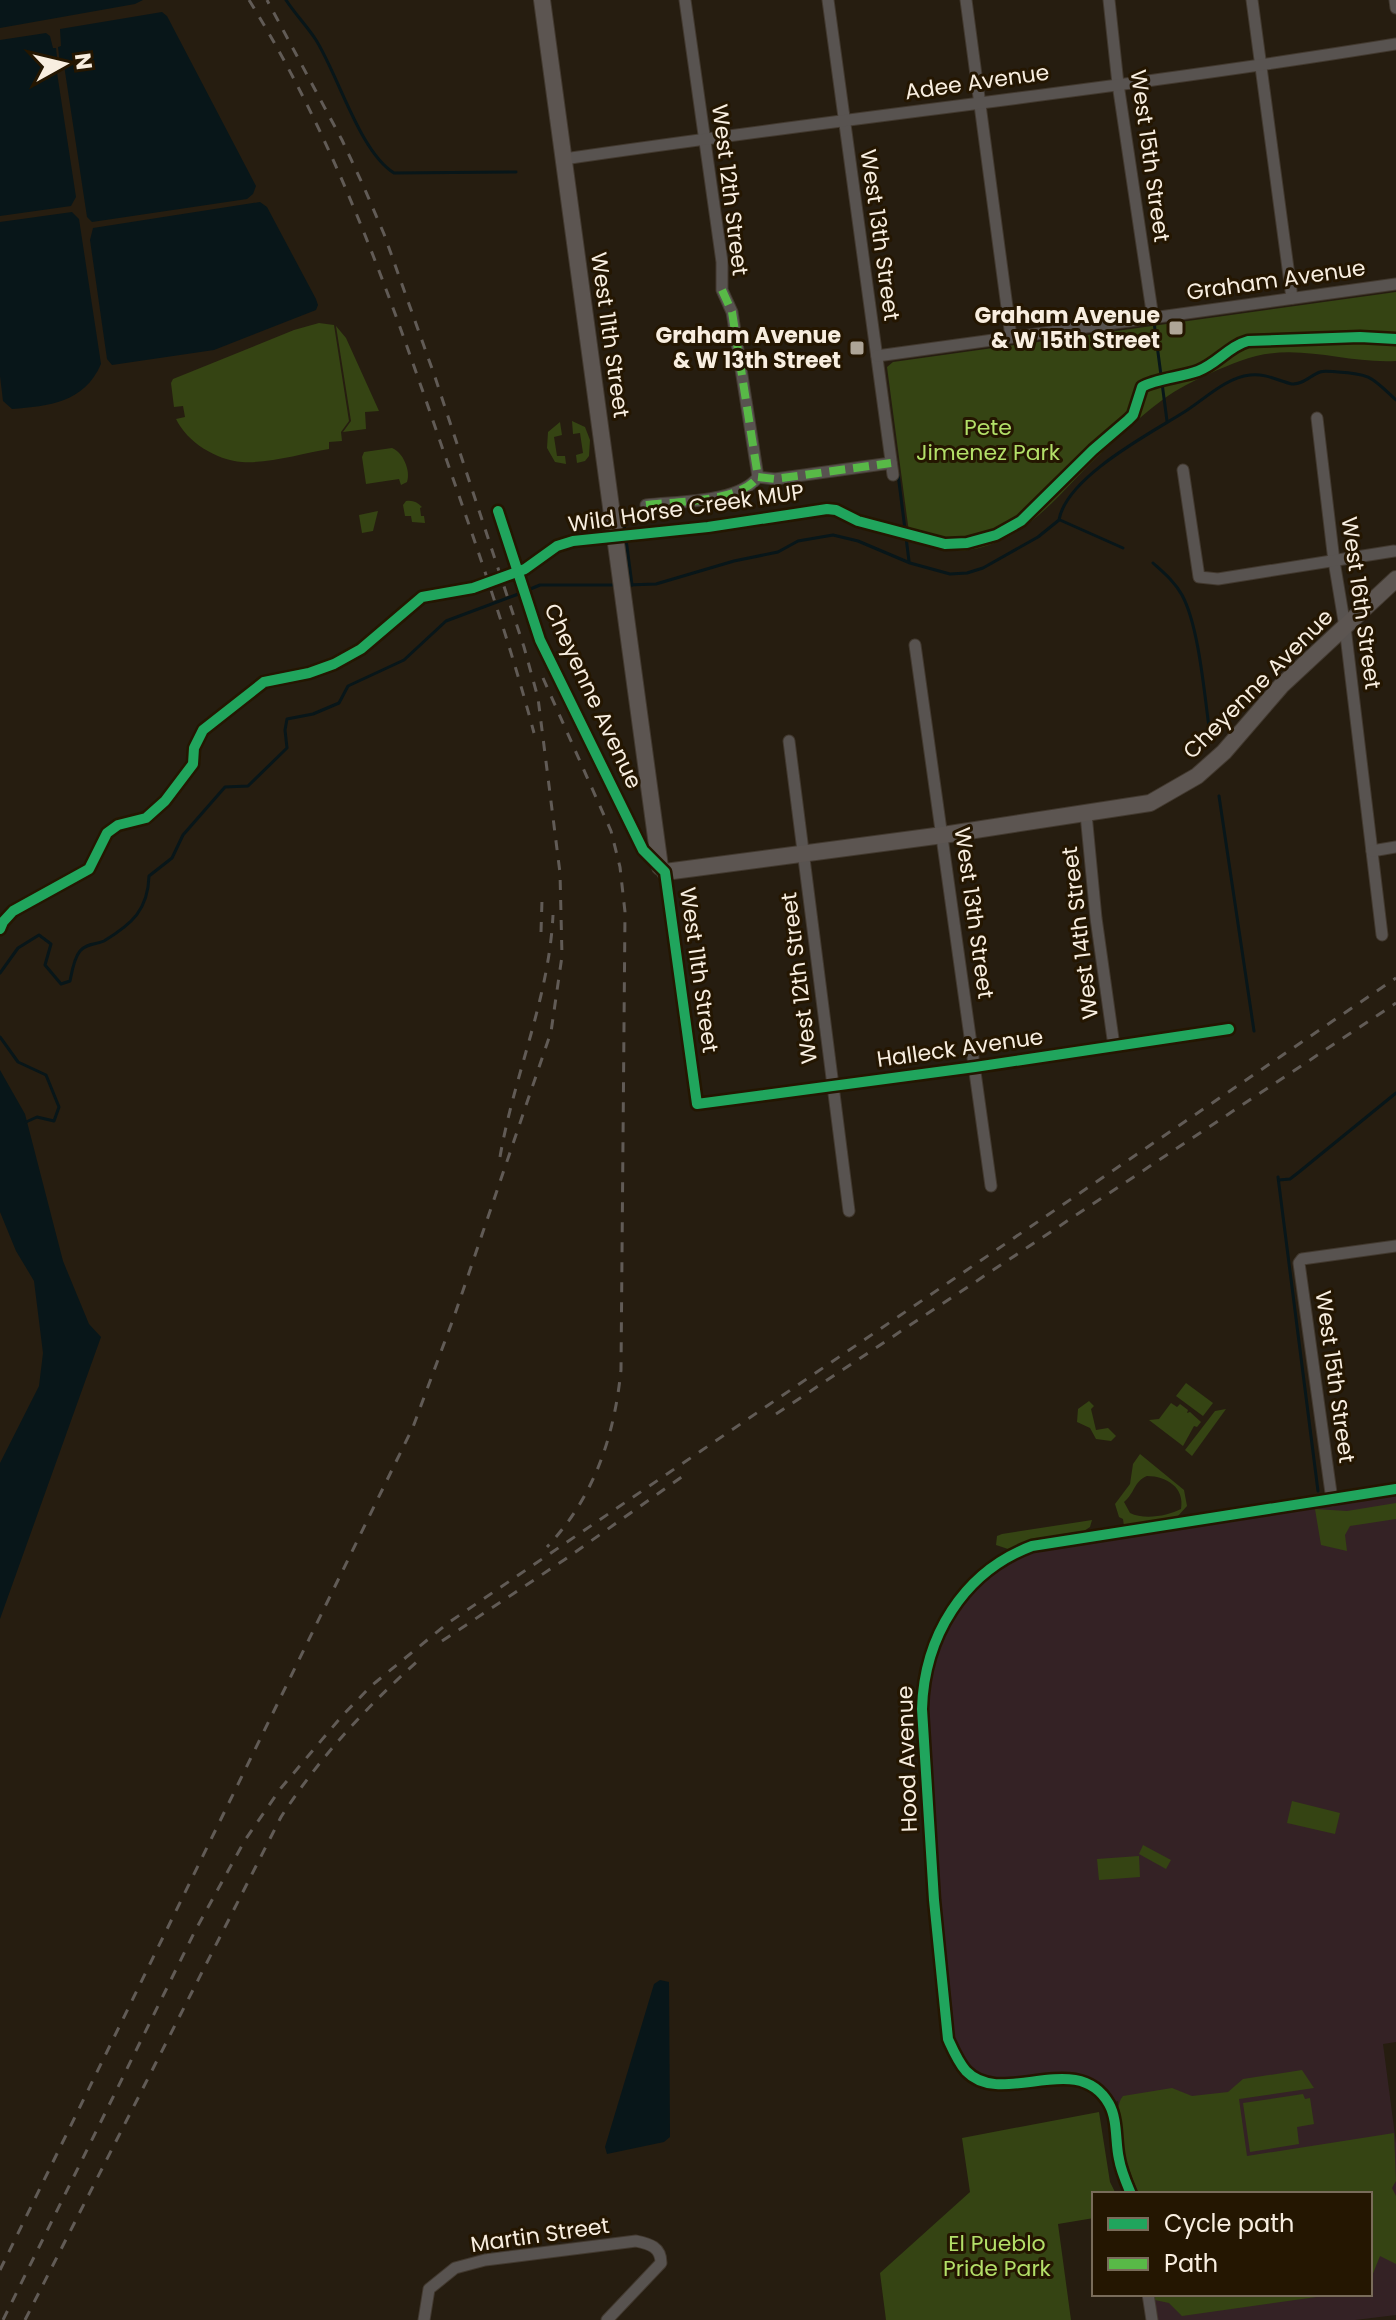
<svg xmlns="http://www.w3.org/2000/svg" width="1396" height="2320" viewBox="0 0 1396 2320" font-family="Poppins,sans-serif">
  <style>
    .medical { fill: #342225 }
    .green { fill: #354413; fill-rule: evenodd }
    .water { fill: #081619 }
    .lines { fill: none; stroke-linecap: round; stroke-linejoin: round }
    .stream { stroke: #081619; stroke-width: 3 }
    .street-casing { stroke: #42392f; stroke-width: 13 }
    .secondary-casing { stroke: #42392f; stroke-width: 18 }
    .street { stroke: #585350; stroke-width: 11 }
    .secondary { stroke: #5c5551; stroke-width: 16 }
    .rail { stroke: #615b56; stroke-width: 3; stroke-dasharray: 10 10; stroke-linecap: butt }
    .quiet { stroke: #58b947; stroke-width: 8; stroke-dasharray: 16 8; stroke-linecap: butt }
    .cycleway-casing { stroke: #241601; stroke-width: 15 }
    .cycleway { stroke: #20a55d; stroke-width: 10 }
    .poi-dot { fill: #aea597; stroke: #241601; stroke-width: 3 }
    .labels { text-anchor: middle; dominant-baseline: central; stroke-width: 6; stroke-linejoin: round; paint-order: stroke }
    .street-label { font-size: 22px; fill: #f8eee0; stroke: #241601 }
    .poi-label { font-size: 22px; font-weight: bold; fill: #f8eee0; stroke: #241601; text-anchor: end }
    .park-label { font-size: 22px; fill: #b3df68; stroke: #241601 }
  </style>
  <rect width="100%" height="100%" fill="#261d10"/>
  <path class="medical" d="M 1396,1493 L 1396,2042 L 1383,2044 L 1396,2143 L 1396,2315 L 1355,2320 L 1158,2320 L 1154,2294 L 1370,2294 L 1370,2194 L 1139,2194 L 1122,2149 L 1118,2101 L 1109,2104 L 1086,2084 L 986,2081 L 954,2054 L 926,1782 L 927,1667 L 962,1596 L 1025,1550 Z"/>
  <g class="green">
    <path d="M 1396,292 L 1396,361 C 1342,364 1294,340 1240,361 C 1221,368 1196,379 1179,389 C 1154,403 1121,435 1099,455 C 1059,493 1028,540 969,550 C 950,553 928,545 910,540 L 887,367 L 893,362 Z"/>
    <path d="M 319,323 L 334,325 L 349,421 L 341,432 L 342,441 L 329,442 L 329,449 C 304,453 268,464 242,462 C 216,460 187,442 176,419 L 185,417 L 183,406 L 174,407 L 171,383 L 173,379 L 294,330 Z"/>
    <path d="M 336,326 L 346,338 L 379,411 L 365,412 L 366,429 L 343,432 L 351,421 Z"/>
    <path d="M 572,421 L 585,427 L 590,440 L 589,456 L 585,461 L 577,463 L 576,455 L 583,453 L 580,433 L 573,434 Z"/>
    <path d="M 560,422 L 562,435 L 554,437 L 557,456 L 565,456 L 566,464 L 555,462 L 547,448 L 548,432 Z"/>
    <path d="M 392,448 C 403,452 411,471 407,482 L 401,485 L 399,479 L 366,484 L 362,457 L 364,452 Z"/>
    <path d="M 406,501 C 413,500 417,502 422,507 L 420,508 L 421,516 L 424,516 L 425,523 L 412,522 L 411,516 L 405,516 L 403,505 Z"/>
    <path d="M 378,511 L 373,531 L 362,533 L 359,515 Z"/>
    <path d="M 1186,1383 L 1213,1403 L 1203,1416 L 1176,1396 Z"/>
    <path d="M 1089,1401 L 1094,1406 L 1091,1409 L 1096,1430 L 1108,1428 L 1116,1436 L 1111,1441 L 1096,1439 L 1090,1428 L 1077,1422 L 1078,1409 Z"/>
    <path d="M 1171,1403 L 1177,1407 L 1180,1404 L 1188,1410 L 1187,1413 L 1190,1412 L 1201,1422 L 1197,1427 L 1194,1426 L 1183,1446 L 1149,1420 L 1159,1419 Z"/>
    <path d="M 1226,1409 L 1192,1456 L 1185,1450 L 1215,1411 Z"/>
    <path d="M 1140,1454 L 1184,1490 L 1187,1506 L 1177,1517 L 1124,1526 L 1123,1519 L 1119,1517 L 1115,1504 L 1130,1484 L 1133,1464 ZM 1147,1476 C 1167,1476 1185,1488 1181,1509 C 1168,1516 1144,1520 1130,1513 L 1124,1502 C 1135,1493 1134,1481 1147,1476 Z"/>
    <path d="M 1396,1503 L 1396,1519 L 1350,1526 L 1345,1535 L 1347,1551 L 1321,1545 L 1315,1509 L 1347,1511 Z"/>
    <path d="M 1092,1520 L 1090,1527 L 1084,1531 L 1029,1540 L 1008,1549 L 996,1545 L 997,1536 L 1002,1534 Z"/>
    <path d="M 1292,1801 L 1340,1813 L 1335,1834 L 1287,1823 Z"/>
    <path d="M 1143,1845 L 1171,1860 L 1166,1869 L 1139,1854 Z"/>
    <path d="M 1139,1856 L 1140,1877 L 1099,1880 L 1097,1859 Z"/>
    <path d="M 1302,2070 L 1314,2088 L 1239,2099 L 1247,2156 L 1394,2133 L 1396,2181 L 1392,2188 L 1396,2196 L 1396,2264 L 1380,2256 L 1370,2281 L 1370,2194 L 1139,2194 C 1130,2175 1108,2113 1123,2096 L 1172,2088 L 1192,2096 L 1228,2092 L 1243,2079 Z"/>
    <path d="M 1303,2094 L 1305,2099 L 1310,2098 L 1314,2124 L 1297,2127 L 1299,2144 L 1250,2152 L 1243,2103 Z"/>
    <path d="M 1099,2112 L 1110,2182 L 1116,2194 L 1094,2194 L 1094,2218 L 1058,2224 L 1071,2320 L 886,2320 L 880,2273 L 970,2192 L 962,2138 Z"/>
    <path d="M 1154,2294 L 1338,2294 L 1182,2316 L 1169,2303 L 1155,2300 Z"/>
  </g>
  <g class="water">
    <path d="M 0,0 L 143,0 L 135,4 L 0,28 Z"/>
    <path d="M 162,12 L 167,16 L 256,186 L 253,194 L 247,199 L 92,222 L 87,217 L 64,65 L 60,65 L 58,47 L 61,46 L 60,29 Z"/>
    <path d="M 46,33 L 50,36 L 53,48 L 56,48 L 58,65 L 56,66 L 76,197 L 71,206 L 0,216 L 0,40 Z"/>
    <path d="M 260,202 L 267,207 L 316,299 L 318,305 L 316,310 L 214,350 L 112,365 L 107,359 L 90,240 L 93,228 Z"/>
    <path d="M 72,212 L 79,219 L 101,364 C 84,403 49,406 12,409 L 3,401 L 0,376 L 0,222 Z"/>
    <path d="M 0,1070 L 25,1114 L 63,1261 L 89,1324 L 101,1337 L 0,1619 L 0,1463 L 39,1386 L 43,1353 L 34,1281 L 16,1251 L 0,1212 Z"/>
    <path d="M 660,1980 L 669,1982 L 670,2137 L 664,2142 L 607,2154 L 605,2147 L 654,1984 Z"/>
  </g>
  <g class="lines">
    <g class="stream">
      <path d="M 286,0 C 295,14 307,26 316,40 C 339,77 360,152 394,173 L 516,172"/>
      <path d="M 1154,322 L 1167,421"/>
      <path d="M 898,474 L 909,561"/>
      <path d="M 622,509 L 632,585"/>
      <path d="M 1060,520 L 1123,548"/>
      <path d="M 1153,563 C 1164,573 1175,582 1182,595 C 1200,628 1205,703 1211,742"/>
      <path d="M 627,585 L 656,584 L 734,561 L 778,552 L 798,541 L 833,535 L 858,541 L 910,563 L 950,574 L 967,573 L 983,568 L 1038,537 L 1059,520 C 1066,478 1147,435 1181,414 C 1203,401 1224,378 1250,375 C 1265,373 1279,381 1292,384 C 1303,385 1311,375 1320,372 C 1325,370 1333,372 1338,372 C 1372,374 1372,378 1396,400"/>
      <path d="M 528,590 L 540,585 L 616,585"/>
      <path d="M 1219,796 L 1254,1031"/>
      <path d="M 0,973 L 18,948 L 39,935 L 51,944 L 45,965 L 61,984 L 70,981 C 72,971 74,958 80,951 C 87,943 95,945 104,941 C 132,924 148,910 149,876 L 172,858 L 183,835 L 225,787 L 248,786 L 287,748 L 285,730 L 287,719 L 313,714 L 339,703 L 348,686 L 404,660 L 446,621 L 521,593"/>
      <path d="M 0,1037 L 18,1062 L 46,1075 L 59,1107 L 54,1121 L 37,1117 L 26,1122"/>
      <path d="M 1278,1177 L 1318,1491"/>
      <path d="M 1279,1180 L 1290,1179 L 1299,1172 L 1396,1093"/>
    </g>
    <defs>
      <g id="street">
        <path d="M 685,0 L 722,262 L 722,290 L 732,312 L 758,477"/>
        <path d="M 828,0 L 893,475"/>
        <path d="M 966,0 L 1011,337"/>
        <path d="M 1109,0 L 1118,84 L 1153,318"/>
        <path d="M 1252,0 L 1292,298"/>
        <path d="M 1395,0 L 1396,8"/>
        <path d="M 564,159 C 841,118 1120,89 1396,44"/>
        <path d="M 877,356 L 1396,284"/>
        <path d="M 1317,418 L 1334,561 L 1345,627 L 1382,935"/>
        <path d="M 1183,470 L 1199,577 L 1218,579 L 1394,551"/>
        <path d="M 758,477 L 775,479 L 891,463"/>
        <path d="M 646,505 C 677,501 739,503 758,477"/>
        <path d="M 498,511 L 540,640 L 643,850 L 665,872 L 697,1104 L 975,1067 L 1229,1029"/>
        <path d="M 915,645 L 991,1186"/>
        <path d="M 789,741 L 849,1211"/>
        <path d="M 1086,814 L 1096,918 L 1114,1046"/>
        <path d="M 1372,851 L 1396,847"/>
        <path d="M 1332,1500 L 1299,1263 L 1302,1259 L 1396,1246"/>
        <path d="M 1131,2194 C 1126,2182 1121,2171 1119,2159 C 1115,2142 1118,2120 1109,2104 C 1077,2048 1002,2109 966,2071 C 958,2062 953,2050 948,2039 L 934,1900 L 922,1709 C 924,1637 963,1572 1032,1546 L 1396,1489"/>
        <path d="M 1148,2294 L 1152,2320"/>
        <path d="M 424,2320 L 429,2289 L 455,2268 L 485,2260 L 636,2241 C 650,2244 661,2247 661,2263 L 607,2320"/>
      </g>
      <g id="secondary">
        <path d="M 542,0 L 660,867"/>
        <path d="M 665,872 L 943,835 L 1150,803 L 1197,776 L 1224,752 L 1281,686 L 1396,579"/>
      </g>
    </defs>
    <use href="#street" class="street-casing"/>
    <use href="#secondary" class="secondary-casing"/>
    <use href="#street" class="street"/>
    <use href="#secondary" class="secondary"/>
    <g class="rail">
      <path d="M 249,0 C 335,139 388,290 441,444 C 474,539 508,635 534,733"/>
      <path d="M 543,678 L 611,831 L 620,867 L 625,912 L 621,1370 C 614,1438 594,1497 547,1547"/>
      <path d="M 541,932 L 542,900"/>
      <path d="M 500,1157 C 514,1075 549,999 553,915"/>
      <path d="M 776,1414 L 1396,1003"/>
      <path d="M 442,1641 L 564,1560 L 683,1476"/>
      <path d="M 0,2270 L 413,1427 L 455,1314 L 551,1032 L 562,956 L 560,873 L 538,698 L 524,647 L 435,377 L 384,234 L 363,185 L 342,140 L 267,0"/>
      <path d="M 3,2320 L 195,1931 L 245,1840 L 281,1788 L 342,1716 L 371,1686 L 448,1623 L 1396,978"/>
      <path d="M 25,2320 L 281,1817 C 319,1758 367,1706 420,1659"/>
    </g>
    <g class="quiet">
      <path d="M 722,290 L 732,312 L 758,477"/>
      <path d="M 758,477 L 775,479 L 891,463"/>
      <path d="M 646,505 C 677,501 739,503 758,477"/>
    </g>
    <defs>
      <g id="cycleway">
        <path d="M 498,511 L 540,640 L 643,850 L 665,872 L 697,1104 L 975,1067 L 1229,1029"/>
        <path d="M 0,929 L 3,922 L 13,911 L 89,869 L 107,833 L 118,825 L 146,818 L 165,801 L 193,764 L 194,748 L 203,730 L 264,682 L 309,673 L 334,664 L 361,649 L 422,597 L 473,588 L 525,569 L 557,546 L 573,541 L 708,527 L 827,509 L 836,510 L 858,521 L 945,544 L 967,543 L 996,535 L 1021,521 L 1093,450 L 1128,420 L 1133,415 L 1142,387 C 1154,379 1182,377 1198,371 C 1217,364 1229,346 1248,341 L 1360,337 L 1396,339"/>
        <path d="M 1131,2194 C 1126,2182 1121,2171 1119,2159 C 1115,2142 1118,2120 1109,2104 C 1077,2048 1002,2109 966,2071 C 958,2062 953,2050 948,2039 L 934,1900 L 922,1709 C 924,1637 963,1572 1032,1546 L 1396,1489"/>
      </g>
    </defs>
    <use href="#cycleway" class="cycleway-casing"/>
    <use href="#cycleway" class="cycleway"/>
  </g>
  <g class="poi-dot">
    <rect x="1168" y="320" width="16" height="16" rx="4"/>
    <rect x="849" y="340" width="16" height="16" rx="4"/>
  </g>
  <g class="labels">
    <g class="street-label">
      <text transform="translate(977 82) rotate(-8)">Adee Avenue</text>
      <text transform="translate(1150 156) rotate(82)">West 15th Street</text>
      <text transform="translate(730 190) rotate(83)">West 12th Street</text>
      <text transform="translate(880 235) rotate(82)">West 13th Street</text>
      <text transform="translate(1276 280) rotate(-8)">Graham Avenue</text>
      <text transform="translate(610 335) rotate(82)">West 11th Street</text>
      <text transform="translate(686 508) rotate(-8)">Wild Horse Creek MUP</text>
      <text transform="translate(1361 603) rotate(82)">West 16th Street</text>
      <text transform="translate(1258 684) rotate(-45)">Cheyenne Avenue</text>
      <text transform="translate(593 696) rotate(65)">Cheyenne Avenue</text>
      <text transform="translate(974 913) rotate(82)">West 13th Street</text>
      <text transform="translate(1080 933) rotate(-97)">West 14th Street</text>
      <text transform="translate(699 970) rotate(82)">West 11th Street</text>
      <text transform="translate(799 978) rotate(-97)">West 12th Street</text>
      <text transform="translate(960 1048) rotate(-8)">Halleck Avenue</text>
      <text transform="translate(1335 1377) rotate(82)">West 15th Street</text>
      <text transform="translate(907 1759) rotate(-92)">Hood Avenue</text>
      <text transform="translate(540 2235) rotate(-8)">Martin Street</text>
    </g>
    <g class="poi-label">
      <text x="1160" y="315">Graham Avenue<tspan x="1160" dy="25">&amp; W 15th Street</tspan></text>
      <text x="841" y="335">Graham Avenue<tspan x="841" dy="25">&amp; W 13th Street</tspan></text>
    </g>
    <g class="park-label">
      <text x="988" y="427">Pete<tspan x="988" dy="25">Jimenez Park</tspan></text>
      <text x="997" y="2243">El Pueblo<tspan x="997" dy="25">Pride Park</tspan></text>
    </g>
  </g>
  <rect x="1092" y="2192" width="280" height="104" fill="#241601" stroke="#796c5a" stroke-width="2"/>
  <rect x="1108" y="2218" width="40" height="12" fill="#20a55d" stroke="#796c5a" stroke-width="2"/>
  <text x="1164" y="2232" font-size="24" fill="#f8eee0">Cycle path</text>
  <rect x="1108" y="2258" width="40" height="12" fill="#58b947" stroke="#796c5a" stroke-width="2"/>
  <text x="1164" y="2272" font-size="24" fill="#f8eee0">Path</text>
  <g transform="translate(64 64) rotate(82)" stroke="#241601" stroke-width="6" paint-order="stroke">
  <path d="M0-6L14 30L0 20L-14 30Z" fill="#f8eee0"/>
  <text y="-12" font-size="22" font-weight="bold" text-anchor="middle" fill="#f8eee0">N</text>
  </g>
</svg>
